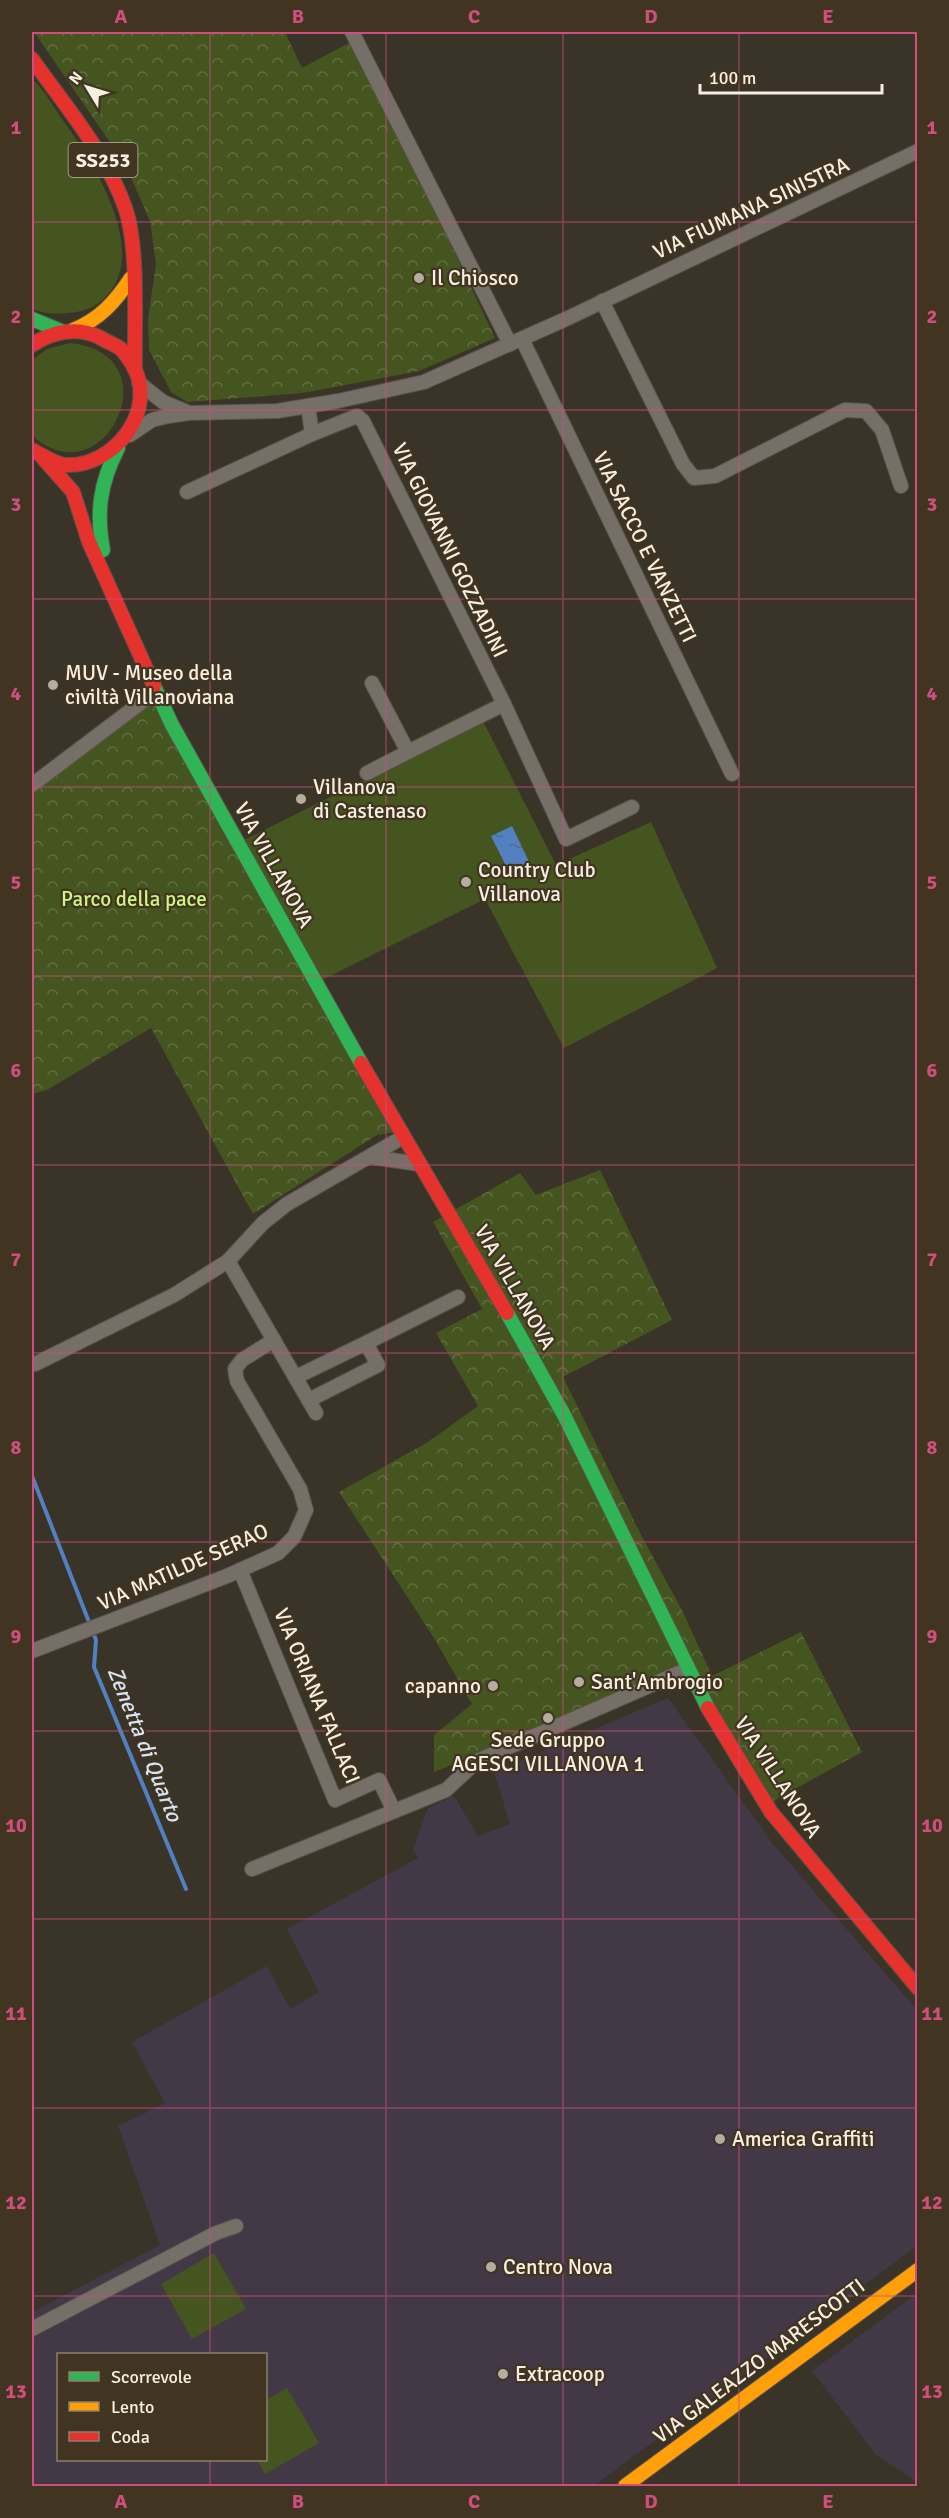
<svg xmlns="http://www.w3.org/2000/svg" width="949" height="2518" viewBox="0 0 949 2518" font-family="Signika,sans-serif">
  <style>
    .commercial { fill: #433845; fill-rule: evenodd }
    .grass { fill: #45551f }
    .forest { fill: url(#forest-crowns) }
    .water { fill: url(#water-ripples) }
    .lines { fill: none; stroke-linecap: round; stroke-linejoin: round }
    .stream { stroke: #5280c1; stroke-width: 4 }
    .street-casing { stroke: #575148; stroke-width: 16 }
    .fast-casing { stroke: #575148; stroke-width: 16 }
    .slow-casing { stroke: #575148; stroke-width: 16 }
    .jam-casing { stroke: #575148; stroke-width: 16 }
    .street { stroke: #756f68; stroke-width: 14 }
    .fast { stroke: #30b455; stroke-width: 14 }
    .slow { stroke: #ff9f0a; stroke-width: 14 }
    .jam { stroke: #e5322d; stroke-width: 14 }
    .grid { fill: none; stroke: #cf4e7d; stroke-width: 1.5; stroke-opacity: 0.55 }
    .poi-dot { fill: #b4ada1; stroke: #413420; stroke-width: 2 }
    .labels { text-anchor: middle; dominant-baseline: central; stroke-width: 4.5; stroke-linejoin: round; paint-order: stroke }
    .shield { fill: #413420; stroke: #c0b7a8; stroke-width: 1.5 }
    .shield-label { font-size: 20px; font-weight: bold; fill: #f7efe2 }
    .street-label { font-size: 21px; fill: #f7efe2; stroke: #413420 }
    .poi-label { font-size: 21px; fill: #f7efe2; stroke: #413420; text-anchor: start }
    .park-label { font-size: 21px; fill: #cdf67e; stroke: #413420 }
    .water-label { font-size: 22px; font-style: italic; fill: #d6e4f8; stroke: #413420 }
    .neatline { fill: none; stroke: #cf4e7d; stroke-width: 2 }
    .grid-label { font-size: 20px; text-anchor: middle; font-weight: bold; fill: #cf4e7d }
  </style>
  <defs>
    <pattern id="forest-crowns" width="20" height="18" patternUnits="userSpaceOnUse" patternTransform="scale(1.5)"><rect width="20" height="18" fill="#45551f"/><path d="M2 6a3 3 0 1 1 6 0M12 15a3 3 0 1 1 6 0" fill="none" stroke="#616e3f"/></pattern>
    <pattern id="water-ripples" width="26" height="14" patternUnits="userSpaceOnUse" patternTransform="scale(1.5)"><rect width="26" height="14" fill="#5280c1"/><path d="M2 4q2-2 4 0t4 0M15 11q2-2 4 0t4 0" fill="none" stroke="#4f6a8f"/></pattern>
  </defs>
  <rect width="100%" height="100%" fill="#393328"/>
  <g class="commercial">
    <path d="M 668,1698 L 773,1844 L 917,2010 L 917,2246 L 594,2486 L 32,2486 L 32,2312 L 160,2245 L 118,2126 L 165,2103 L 132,2042 L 267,1966 L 290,2009 L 319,1992 L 287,1929 L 418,1858 L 413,1849 L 428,1808 L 454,1796 L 478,1836 L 510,1824 L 494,1772 ZM 58,2354 L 266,2354 L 266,2460 L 58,2460 Z"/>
    <path d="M 917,2293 L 917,2482 L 875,2454 L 812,2371 Z"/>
  </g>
  <g class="grass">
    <path d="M 32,79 C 44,89 53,106 62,119 C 93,161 160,265 94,306 C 79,315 47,316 32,309 Z"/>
    <path d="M 70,343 C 176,354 103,502 32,435 L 32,360 L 47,349 Z"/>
    <path d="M 483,721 L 556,865 L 651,822 L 717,968 L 564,1048 L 485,899 L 316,983 L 232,846 Z"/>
    <path d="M 214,2253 L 246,2309 L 192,2339 L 161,2284 Z"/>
    <path d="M 287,2388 L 319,2443 L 265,2474 L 257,2460 L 266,2460 L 266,2400 Z"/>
  </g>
  <g class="forest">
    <path d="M 34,32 L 285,32 L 302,68 L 349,43 L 420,179 L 495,338 L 419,371 L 303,393 L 187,402 L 171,392 L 149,350 L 148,319 L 156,264 L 150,221 L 125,164 Z"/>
    <path d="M 155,695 L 397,1132 L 377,1135 L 253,1214 L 151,1028 L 47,1090 L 32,1094 L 32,783 Z"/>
    <path d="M 600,1170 L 672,1320 L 563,1377 L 641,1535 L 682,1610 L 712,1676 L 801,1632 L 862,1752 L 766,1805 L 686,1672 L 434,1772 L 434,1735 L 472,1704 L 434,1638 L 339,1492 L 428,1442 L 478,1406 L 436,1333 L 482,1309 L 433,1222 L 520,1173 L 536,1195 Z"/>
  </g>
  <path class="water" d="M 512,826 L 531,866 L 511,876 L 491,836 Z"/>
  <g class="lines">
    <path class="stream" d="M 32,1476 L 96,1640 L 94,1667 L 186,1889"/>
    <defs>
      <g id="street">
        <path d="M 352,32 L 510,344"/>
        <path d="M 602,301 L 683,464 L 694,478 L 715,476 L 845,410 L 866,411 L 882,430 L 901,486"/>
        <path d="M 522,339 L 732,774"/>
        <path d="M 139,383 L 163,402 L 187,412"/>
        <path d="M 308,406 L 312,434 L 357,416 L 363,421 L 504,704 L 566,839 L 632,807"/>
        <path d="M 130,435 L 152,420 L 168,416 L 189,413 L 277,411 L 338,401 L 424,382 L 566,319 L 918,151"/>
        <path d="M 187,492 L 312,434"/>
        <path d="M 372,683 L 408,752 L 504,704"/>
        <path d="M 367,773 L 408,752"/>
        <path d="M 32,785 L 155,692"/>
        <path d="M 371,1157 L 419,1164"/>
        <path d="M 228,1261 L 316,1413"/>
        <path d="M 366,1343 L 458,1297"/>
        <path d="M 32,1363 L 35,1364 L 174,1295 L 228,1261 L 263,1223 L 287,1204 L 403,1137"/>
        <path d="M 296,1377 L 366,1343 L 378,1365 L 309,1400"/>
        <path d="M 240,1570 L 335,1800 L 379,1780 L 394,1811"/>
        <path d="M 32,1651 L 227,1576 L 278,1553 L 294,1537 L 306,1510 L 300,1489 L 237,1381 L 235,1369 L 242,1360 L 274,1340"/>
        <path d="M 252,1869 L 446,1790 L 477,1761 L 688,1669"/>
        <path d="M 32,2329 L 216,2233 L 236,2226"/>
      </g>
      <g id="fast">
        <path d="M 32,319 L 61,331"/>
        <path d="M 103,550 C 96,512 100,483 118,448"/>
        <path d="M 154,686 L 172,725 L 361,1063"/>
        <path d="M 507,1313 L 564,1415 L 708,1708"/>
      </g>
      <g id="slow">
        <path d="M 73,330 C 100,319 115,302 131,278"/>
        <path d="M 625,2486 L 918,2270"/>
      </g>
      <g id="jam">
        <path d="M 32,59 C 66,107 107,154 126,210 C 139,251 134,326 135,370"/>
        <path d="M 32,345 C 53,331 78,326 101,338 C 107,342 116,345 121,349 C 125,353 129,359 132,364 C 160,409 114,468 65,465 C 55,464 42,455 32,450"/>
        <path d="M 43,458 L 73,492 L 89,542 L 154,686"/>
        <path d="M 361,1063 L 507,1313"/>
        <path d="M 708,1708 L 771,1812 L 918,1988"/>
      </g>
    </defs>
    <use href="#street" class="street-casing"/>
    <use href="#fast" class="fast-casing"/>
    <use href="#slow" class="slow-casing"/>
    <use href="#jam" class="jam-casing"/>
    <use href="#street" class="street"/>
    <use href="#fast" class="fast"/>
    <use href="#slow" class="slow"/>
    <use href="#jam" class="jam"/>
  </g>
  <path class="grid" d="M 210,32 L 210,2354M 386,32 L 386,2486M 563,32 L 563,2486M 739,32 L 739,2486M 32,222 L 918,222M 32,410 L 918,410M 32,599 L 918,599M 32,787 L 918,787M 32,976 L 918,976M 32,1165 L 918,1165M 32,1353 L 918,1353M 32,1542 L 918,1542M 32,1731 L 918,1731M 32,1919 L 918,1919M 32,2108 L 918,2108M 32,2296 L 918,2296M 210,2460 L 210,2486"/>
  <g class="poi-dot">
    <circle cx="419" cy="278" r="6"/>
    <circle cx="53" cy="685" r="6"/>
    <circle cx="301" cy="799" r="6"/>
    <circle cx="466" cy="882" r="6"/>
    <circle cx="579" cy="1682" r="6"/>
    <circle cx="493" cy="1686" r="6"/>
    <circle cx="548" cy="1718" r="6"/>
    <circle cx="720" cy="2139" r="6"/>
    <circle cx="491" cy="2267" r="6"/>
    <circle cx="503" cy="2374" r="6"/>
  </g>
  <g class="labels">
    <rect class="shield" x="68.5" y="143" width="69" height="34" rx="4.5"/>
    <g class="shield-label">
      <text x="103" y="160">SS253</text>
    </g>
    <g class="street-label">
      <text transform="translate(751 208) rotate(-25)">VIA FIUMANA SINISTRA</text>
      <text transform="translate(645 547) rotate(64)">VIA SACCO E VANZETTI</text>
      <text transform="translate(450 550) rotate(64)">VIA GIOVANNI GOZZADINI</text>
      <text transform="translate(274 865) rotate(61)">VIA VILLANOVA</text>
      <text transform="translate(515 1287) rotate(60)">VIA VILLANOVA</text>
      <text transform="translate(183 1567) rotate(-24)">VIA MATILDE SERAO</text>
      <text transform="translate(317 1696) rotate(67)">VIA ORIANA FALLACI</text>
      <text transform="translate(778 1777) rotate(57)">VIA VILLANOVA</text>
      <text transform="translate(759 2361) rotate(-37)">VIA GALEAZZO MARESCOTTI</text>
    </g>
    <g class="poi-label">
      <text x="431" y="278">Il Chiosco</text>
      <text x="65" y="673">MUV - Museo della<tspan x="65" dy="24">civiltà Villanoviana</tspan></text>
      <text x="313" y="787">Villanova<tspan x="313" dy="24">di Castenaso</tspan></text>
      <text x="478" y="870">Country Club<tspan x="478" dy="24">Villanova</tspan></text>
      <text x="591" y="1682">Sant'Ambrogio</text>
      <text x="481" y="1686" text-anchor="end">capanno</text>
      <text x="548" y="1740" text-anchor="middle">Sede Gruppo<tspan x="548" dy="24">AGESCI VILLANOVA 1</tspan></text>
      <text x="732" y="2139">America Graffiti</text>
      <text x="503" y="2267">Centro Nova</text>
      <text x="515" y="2374">Extracoop</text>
    </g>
    <g class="park-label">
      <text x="134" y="899">Parco della pace</text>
    </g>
    <g class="water-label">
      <text transform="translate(145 1744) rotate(68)">Zenetta di Quarto</text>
    </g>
  </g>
  <rect width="949" height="2518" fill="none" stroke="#413420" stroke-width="66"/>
  <rect x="57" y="2353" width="210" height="108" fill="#413420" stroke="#8a7f6e" stroke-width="1.5"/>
  <rect x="69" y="2372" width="30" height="9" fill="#30b455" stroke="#8a7f6e" stroke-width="1.5"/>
  <text x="111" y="2383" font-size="18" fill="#f7efe2">Scorrevole</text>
  <rect x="69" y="2402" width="30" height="9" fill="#ff9f0a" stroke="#8a7f6e" stroke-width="1.5"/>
  <text x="111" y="2413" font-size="18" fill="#f7efe2">Lento</text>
  <rect x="69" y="2432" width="30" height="9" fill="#e5322d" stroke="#8a7f6e" stroke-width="1.5"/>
  <text x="111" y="2443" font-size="18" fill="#f7efe2">Coda</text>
  <g transform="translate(87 87) rotate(308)" stroke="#413420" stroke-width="4.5" paint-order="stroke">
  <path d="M0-4.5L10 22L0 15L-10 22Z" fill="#f7efe2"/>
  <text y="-9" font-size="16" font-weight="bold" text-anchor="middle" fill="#f7efe2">N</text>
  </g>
  <path d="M700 84v9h182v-9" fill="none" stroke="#f7efe2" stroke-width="3"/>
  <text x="709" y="84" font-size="18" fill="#f7efe2" stroke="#413420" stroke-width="4.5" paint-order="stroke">100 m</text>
  <rect x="33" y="33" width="883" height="2452" class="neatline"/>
  <g class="grid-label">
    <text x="121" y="23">A</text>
    <text x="298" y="23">B</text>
    <text x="474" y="23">C</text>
    <text x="651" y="23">D</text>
    <text x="828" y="23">E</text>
    <text x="16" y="134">1</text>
    <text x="932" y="134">1</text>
    <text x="16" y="323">2</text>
    <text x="932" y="323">2</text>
    <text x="16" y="511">3</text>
    <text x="932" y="511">3</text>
    <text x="16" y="700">4</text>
    <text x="932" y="700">4</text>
    <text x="16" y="889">5</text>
    <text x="932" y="889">5</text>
    <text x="16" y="1077">6</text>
    <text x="932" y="1077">6</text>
    <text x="16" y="1266">7</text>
    <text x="932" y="1266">7</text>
    <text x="16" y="1454">8</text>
    <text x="932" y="1454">8</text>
    <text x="16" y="1643">9</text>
    <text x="932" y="1643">9</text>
    <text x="16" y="1832">10</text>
    <text x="932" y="1832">10</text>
    <text x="16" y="2020">11</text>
    <text x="932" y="2020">11</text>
    <text x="16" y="2209">12</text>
    <text x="932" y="2209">12</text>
    <text x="16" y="2398">13</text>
    <text x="932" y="2398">13</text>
    <text x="121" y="2508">A</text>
    <text x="298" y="2508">B</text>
    <text x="474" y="2508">C</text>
    <text x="651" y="2508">D</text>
    <text x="828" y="2508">E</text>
  </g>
</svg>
